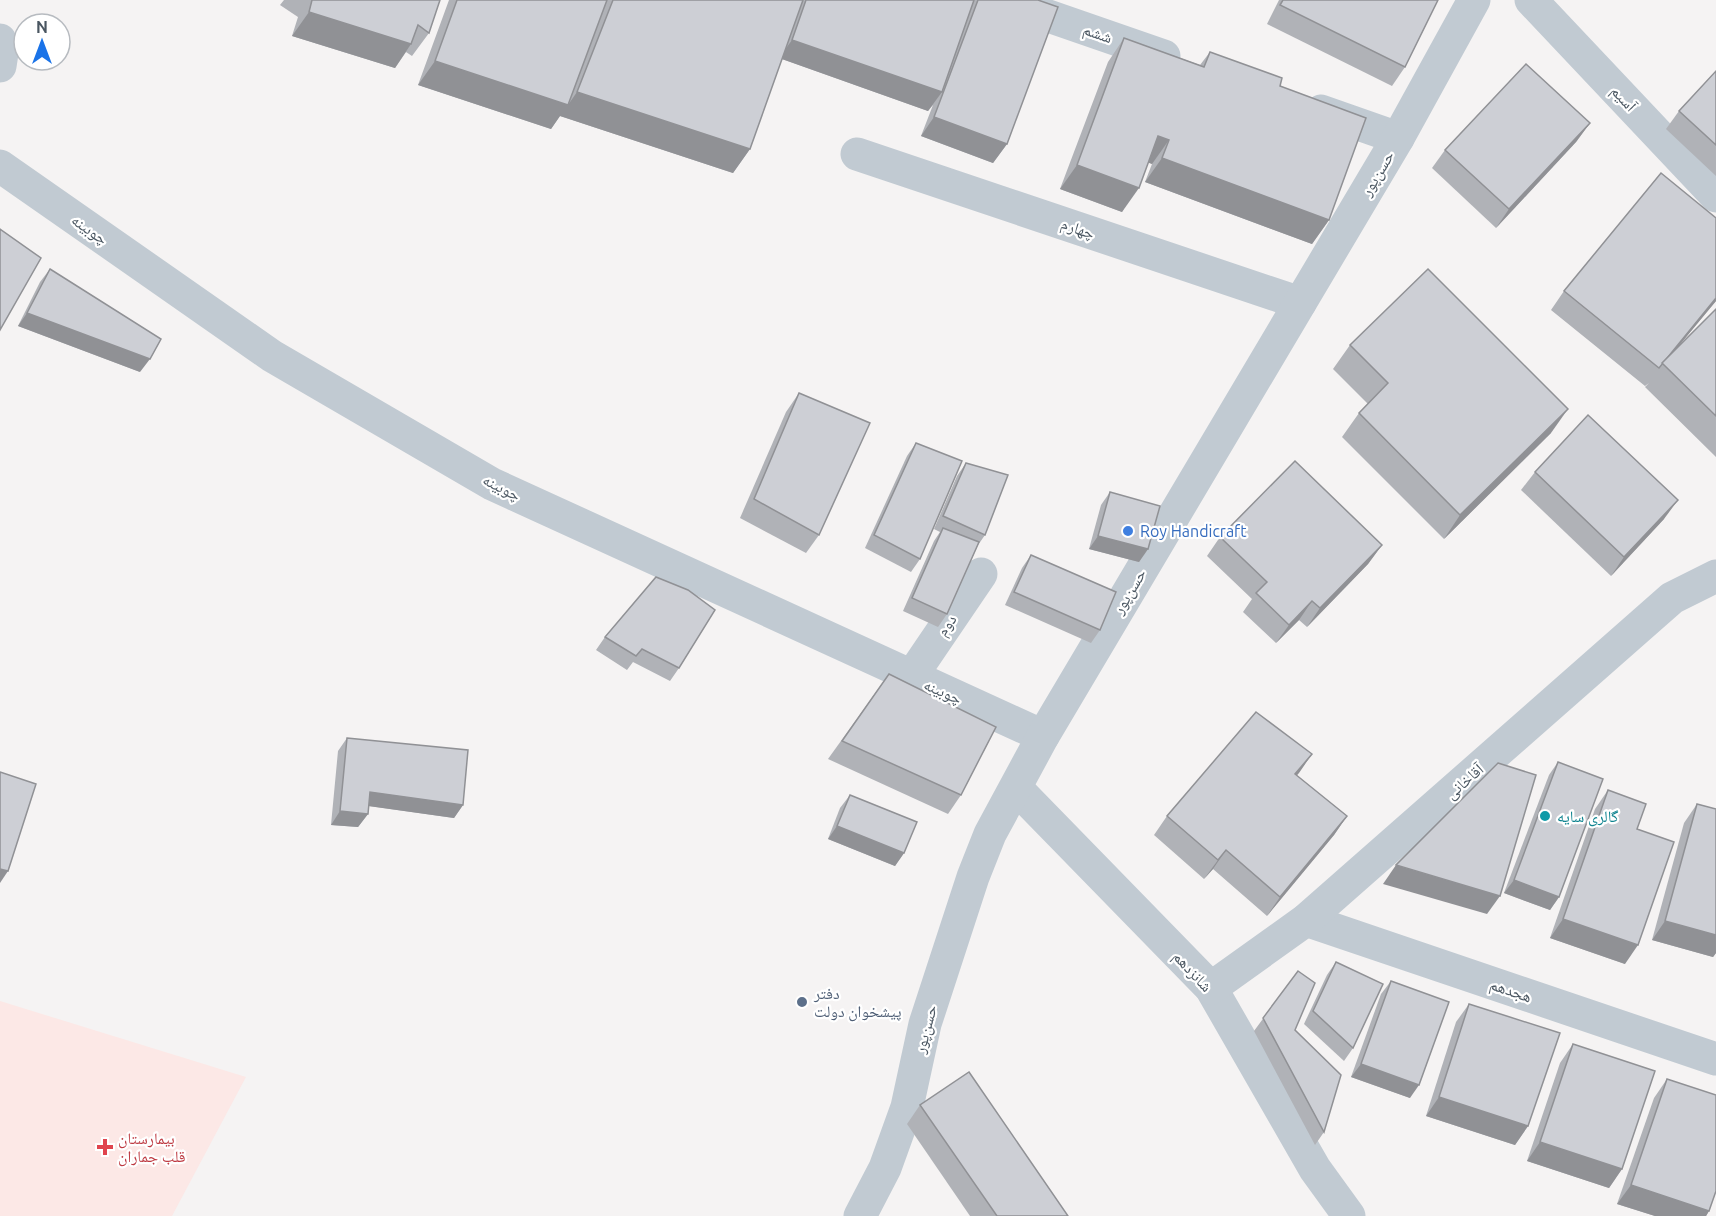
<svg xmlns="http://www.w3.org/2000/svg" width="1716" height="1216" viewBox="0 0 1716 1216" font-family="Ubuntu,'Noto Naskh Arabic',sans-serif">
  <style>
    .medical { fill: #fce8e6 }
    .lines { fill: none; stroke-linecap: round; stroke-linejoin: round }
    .street { stroke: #c1cad2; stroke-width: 33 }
    .wall { fill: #b0b2b7 }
    .shaded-wall { fill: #909195 }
    .building { fill: #cdcfd5; stroke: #909195; stroke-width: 1.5 }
    .shop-dot { fill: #3f7fe0; stroke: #fff; stroke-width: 2 }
    .culture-dot { fill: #0f9aa8; stroke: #fff; stroke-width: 2 }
    .service-dot { fill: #5c6f8a; stroke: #fff; stroke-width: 2 }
    .health-dot { fill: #e0444e; stroke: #fff; stroke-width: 2 }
    .labels { text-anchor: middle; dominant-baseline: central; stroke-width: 4.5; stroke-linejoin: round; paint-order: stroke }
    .street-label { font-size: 16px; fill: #4a5661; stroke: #fff }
    .shop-label { font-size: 16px; fill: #366cbe; stroke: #fff; text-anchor: start }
    .culture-label { font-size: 16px; fill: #0d838f; stroke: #fff; text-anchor: start }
    .service-label { font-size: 16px; fill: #4e5e75; stroke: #fff; text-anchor: start }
    .health-label { font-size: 16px; fill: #be3a42; stroke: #fff; text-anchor: start }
  </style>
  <rect width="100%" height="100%" fill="#f5f3f3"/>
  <path class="medical" d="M 0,1001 L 246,1077 L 172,1216 L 0,1216 Z"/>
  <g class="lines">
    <g class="street">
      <path d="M 1002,0 L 1164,56"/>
      <path d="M 1531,0 L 1716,196"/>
      <path d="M 0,40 L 2,53 L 0,66"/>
      <path d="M 1321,111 L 1398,138"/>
      <path d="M 857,154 L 1300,303"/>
      <path d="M 0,166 L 272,356 L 492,484 L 1043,736"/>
      <path d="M 911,677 L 981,574"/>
      <path d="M 1016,788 L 1211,988 L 1315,1169 L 1349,1216"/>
      <path d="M 1306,920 L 1716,1059"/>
      <path d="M 1211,988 L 1306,920 L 1672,598 L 1716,576"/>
      <path d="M 860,1216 L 885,1168 L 907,1107 L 925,1024 L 973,877 L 990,834 L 1043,736 L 1398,138 L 1474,0"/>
    </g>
  </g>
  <g class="wall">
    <path d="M 284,0 L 440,0 L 429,33 L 412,56 L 406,52 L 395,68 L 292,36 L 298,17 L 280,5 Z"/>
    <path d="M 449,0 L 1038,0 L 1007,144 L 993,163 L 921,136 L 933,105 L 928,111 L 782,59 L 750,149 L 733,173 L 560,116 L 551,129 L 418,85 Z"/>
    <path d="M 1279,0 L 1438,0 L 1405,67 L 1392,86 L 1267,24 Z"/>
    <path d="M 1124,38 L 1200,65 L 1210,52 L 1280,86 L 1329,220 L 1312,244 L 1145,182 L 1152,164 L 1148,162 L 1122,212 L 1060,189 L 1108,62 Z"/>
    <path d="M 1716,71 L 1716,176 L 1666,129 L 1679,111 Z"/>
    <path d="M 1590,123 L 1576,142 L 1496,228 L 1432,168 L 1445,150 Z"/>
    <path d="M 1716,218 L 1716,301 L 1676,349 L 1716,309 L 1716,457 L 1645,387 L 1649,383 L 1645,386 L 1551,310 L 1564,291 Z"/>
    <path d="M 50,269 L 140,372 L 18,326 L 40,282 Z"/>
    <path d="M 1350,345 L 1551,433 L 1444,539 L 1342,437 L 1359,413 L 1368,404 L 1333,369 Z"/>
    <path d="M 799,393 L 819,535 L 806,553 L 740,518 L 786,412 Z"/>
    <path d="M 916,443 L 920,559 L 911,572 L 865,548 L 907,456 Z"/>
    <path d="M 966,463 L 985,535 L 978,545 L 947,614 L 938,627 L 903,611 L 934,541 L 940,532 L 934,529 L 957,476 Z"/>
    <path d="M 1535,472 L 1664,519 L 1611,576 L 1521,490 Z"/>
    <path d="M 1110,492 L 1148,549 L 1139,562 L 1089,549 L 1101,505 Z"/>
    <path d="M 1220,537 L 1382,545 L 1368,564 L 1307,627 L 1299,620 L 1276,643 L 1243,612 L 1252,599 L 1207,556 Z"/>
    <path d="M 1031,555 L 1100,630 L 1091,643 L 1005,605 L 1022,568 Z"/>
    <path d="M 688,590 L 679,668 L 670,681 L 633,662 L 627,670 L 596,650 L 605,637 Z"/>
    <path d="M 889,674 L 961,795 L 948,814 L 828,759 Z"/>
    <path d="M 347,738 L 463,805 L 454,818 L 369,806 L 368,814 L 358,827 L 331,825 L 338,751 Z"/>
    <path d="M 1312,754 L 1296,776 L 1347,816 L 1334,835 L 1267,916 L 1213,869 L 1204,879 L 1154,835 L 1167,816 Z"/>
    <path d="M 1558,762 L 1559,897 L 1550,910 L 1504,893 L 1549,775 Z"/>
    <path d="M 1608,790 L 1637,829 L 1625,964 L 1550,938 L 1595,809 Z"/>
    <path d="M 850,795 L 904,853 L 895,866 L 828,839 L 840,808 Z"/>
    <path d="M 1697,804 L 1716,809 L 1716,953 L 1713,957 L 1652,940 L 1684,823 Z"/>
    <path d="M 1336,962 L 1353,1048 L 1344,1061 L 1304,1024 L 1327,975 Z"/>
    <path d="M 1298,971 L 1295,1030 L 1324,1132 L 1315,1145 L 1254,1031 Z"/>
    <path d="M 1391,981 L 1410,1098 L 1351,1077 L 1381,994 Z"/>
    <path d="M 1469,1004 L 1528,1126 L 1515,1145 L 1426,1116 L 1456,1022 Z"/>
    <path d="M 1573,1044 L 1622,1169 L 1609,1188 L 1527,1161 L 1560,1063 Z"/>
    <path d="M 1667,1079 L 1709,1211 L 1706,1216 L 1655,1216 L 1617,1204 L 1654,1098 Z"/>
    <path d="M 920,1105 L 1068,1216 L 970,1216 L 907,1124 Z"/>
  </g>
  <g class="shaded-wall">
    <path d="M 309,12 L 411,44 L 395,68 L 292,36 Z"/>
    <path d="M 792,40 L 942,92 L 928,111 L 779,58 Z"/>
    <path d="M 435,61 L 568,105 L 577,92 L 750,149 L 733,173 L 560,116 L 551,129 L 418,85 Z"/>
    <path d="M 934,117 L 1007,144 L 993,163 L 921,136 Z"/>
    <path d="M 1590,123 L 1576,142 L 1496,228 L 1509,209 Z"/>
    <path d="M 1158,136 L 1169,140 L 1152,164 L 1141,160 Z"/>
    <path d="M 1162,158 L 1329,220 L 1312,244 L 1145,182 Z"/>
    <path d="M 1077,165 L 1139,188 L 1122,212 L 1060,189 Z"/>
    <path d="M 1716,298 L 1716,301 L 1663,365 L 1662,363 Z"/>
    <path d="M 27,313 L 150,359 L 140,372 L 18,326 Z"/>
    <path d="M 1568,409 L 1551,433 L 1444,539 L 1460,515 Z"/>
    <path d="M 1678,500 L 1664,519 L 1611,576 L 1624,557 Z"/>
    <path d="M 1098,536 L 1148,549 L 1139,562 L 1089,549 Z"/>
    <path d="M 1382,545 L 1368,564 L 1307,627 L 1320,608 Z"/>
    <path d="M 1312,601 L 1299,620 L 1276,643 L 1289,625 Z"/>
    <path d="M 1312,754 L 1299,773 L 1281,793 L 1295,774 Z"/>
    <path d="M 370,792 L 463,805 L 454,818 L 361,805 Z"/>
    <path d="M 340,811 L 368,814 L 358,827 L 331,825 Z"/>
    <path d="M 1347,816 L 1334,835 L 1267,916 L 1280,897 Z"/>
    <path d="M 837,826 L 904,853 L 895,866 L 828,839 Z"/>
    <path d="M 1226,850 L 1213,869 L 1204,879 L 1218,860 Z"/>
    <path d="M 1396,865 L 1500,896 L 1487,914 L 1383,884 Z"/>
    <path d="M 0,869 L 8,871 L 0,883 Z"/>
    <path d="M 1514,880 L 1559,897 L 1550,910 L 1504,893 Z"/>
    <path d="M 1563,919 L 1638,945 L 1625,964 L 1550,938 Z"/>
    <path d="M 1665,921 L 1716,935 L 1716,953 L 1713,957 L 1652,940 Z"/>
    <path d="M 1361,1064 L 1419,1085 L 1410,1098 L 1351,1077 Z"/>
    <path d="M 1439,1097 L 1528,1126 L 1515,1145 L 1426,1116 Z"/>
    <path d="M 1540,1142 L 1622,1169 L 1609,1188 L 1527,1161 Z"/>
    <path d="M 1631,1185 L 1709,1211 L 1706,1216 L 1655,1216 L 1617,1204 Z"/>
  </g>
  <g class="building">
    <path d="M 312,0 L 440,0 L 429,33 L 418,25 L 411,44 L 309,12 Z"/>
    <path d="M 457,0 L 607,0 L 568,105 L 435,61 Z"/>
    <path d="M 613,0 L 803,0 L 750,149 L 577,92 Z"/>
    <path d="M 806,0 L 974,0 L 942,92 L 792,40 Z"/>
    <path d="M 978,0 L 1038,0 L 1058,7 L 1007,144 L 934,117 Z"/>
    <path d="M 1283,0 L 1438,0 L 1405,67 L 1280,5 Z"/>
    <path d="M 1124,38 L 1204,67 L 1210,52 L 1282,78 L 1280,86 L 1366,118 L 1329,220 L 1162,158 L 1169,140 L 1158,136 L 1139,188 L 1077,165 Z"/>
    <path d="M 1526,64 L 1590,123 L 1509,209 L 1445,150 Z"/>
    <path d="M 1716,71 L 1716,145 L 1679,111 Z"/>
    <path d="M 1661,173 L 1716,218 L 1716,298 L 1659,368 L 1564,291 Z"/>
    <path d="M 0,229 L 41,258 L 0,330 Z"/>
    <path d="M 50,269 L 161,339 L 150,359 L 27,313 Z"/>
    <path d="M 1428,269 L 1568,409 L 1460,515 L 1359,413 L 1388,383 L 1350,345 Z"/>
    <path d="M 1716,309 L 1716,416 L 1662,363 Z"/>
    <path d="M 799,393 L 870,423 L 819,535 L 754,499 Z"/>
    <path d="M 1588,415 L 1678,500 L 1624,557 L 1535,472 Z"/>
    <path d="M 916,443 L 962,461 L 920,559 L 874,535 Z"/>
    <path d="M 1295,461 L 1382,545 L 1320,608 L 1312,601 L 1289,625 L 1256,593 L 1267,582 L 1220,537 Z"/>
    <path d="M 966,463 L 1008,475 L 985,535 L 943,516 Z"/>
    <path d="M 1110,492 L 1160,506 L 1148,549 L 1098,536 Z"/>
    <path d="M 943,528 L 979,542 L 947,614 L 912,598 Z"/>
    <path d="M 1031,555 L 1116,592 L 1100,630 L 1014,592 Z"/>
    <path d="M 656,577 L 688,590 L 715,610 L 679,668 L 642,649 L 636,656 L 605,637 Z"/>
    <path d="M 889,674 L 996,727 L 961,795 L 842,741 Z"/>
    <path d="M 1256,712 L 1312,754 L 1295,774 L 1347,816 L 1280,897 L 1226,850 L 1218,860 L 1167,816 Z"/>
    <path d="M 347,738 L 468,750 L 463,805 L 370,792 L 368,814 L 340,811 Z"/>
    <path d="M 1558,762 L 1603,779 L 1559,897 L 1514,880 Z"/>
    <path d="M 1498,763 L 1536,775 L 1500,896 L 1396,865 Z"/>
    <path d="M 0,772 L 36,784 L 8,871 L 0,869 Z"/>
    <path d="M 1608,790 L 1646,804 L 1637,829 L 1674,842 L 1638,945 L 1563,919 Z"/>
    <path d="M 850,795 L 917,822 L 904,853 L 837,826 Z"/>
    <path d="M 1697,804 L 1716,809 L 1716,935 L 1665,921 Z"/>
    <path d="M 1336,962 L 1383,984 L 1353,1048 L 1313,1011 Z"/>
    <path d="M 1298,971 L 1315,983 L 1295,1030 L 1341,1075 L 1324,1132 L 1263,1018 Z"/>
    <path d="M 1391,981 L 1449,1002 L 1419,1085 L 1361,1064 Z"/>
    <path d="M 1469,1004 L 1560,1033 L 1528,1126 L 1439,1097 Z"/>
    <path d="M 1573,1044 L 1655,1071 L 1622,1169 L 1540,1142 Z"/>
    <path d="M 969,1072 L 1068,1216 L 997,1216 L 920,1105 Z"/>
    <path d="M 1667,1079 L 1716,1095 L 1716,1191 L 1709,1211 L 1631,1185 Z"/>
  </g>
  <circle class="shop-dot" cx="1128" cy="531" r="6"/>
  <circle class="culture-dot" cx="1545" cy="816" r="6"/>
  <circle class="service-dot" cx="802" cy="1002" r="6"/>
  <path class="health-dot" d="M102 1138h6v6h6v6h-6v6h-6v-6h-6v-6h6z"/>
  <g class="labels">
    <g class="street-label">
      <text transform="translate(1098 33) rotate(19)">ششم</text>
      <text transform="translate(1624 98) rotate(47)">آسیم</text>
      <text transform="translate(1377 173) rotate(-59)">حسن‌پور</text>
      <text transform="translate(1078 228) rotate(19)">چهارم</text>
      <text transform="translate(90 229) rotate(35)">چوبینه</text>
      <text transform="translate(502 487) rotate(27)">چوبینه</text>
      <text transform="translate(1129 591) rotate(-59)">حسن‌پور</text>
      <text transform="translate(946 625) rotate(-56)">دوم</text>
      <text transform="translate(943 691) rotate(24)">چوبینه</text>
      <text transform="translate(1464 781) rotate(-41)">آقاخانی</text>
      <text transform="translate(1193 971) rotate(47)">شانزدهم</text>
      <text transform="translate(1511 990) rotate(19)">هجدهم</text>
      <text transform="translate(925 1029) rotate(-75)">حسن‌پور</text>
    </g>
    <g class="shop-label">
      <text x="1140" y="531">Roy Handicraft</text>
    </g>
    <g class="culture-label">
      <text x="1557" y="816">گالری سایه</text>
    </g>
    <g class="service-label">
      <text x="814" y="993">دفتر<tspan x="814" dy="18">پیشخوان دولت</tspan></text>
    </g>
    <g class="health-label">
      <text x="118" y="1138">بیمارستان<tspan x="118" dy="18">قلب جماران</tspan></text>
    </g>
  </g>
  <g transform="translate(42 42)"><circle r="28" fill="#ffffff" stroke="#b7bbc0" stroke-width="1.5"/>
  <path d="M0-4.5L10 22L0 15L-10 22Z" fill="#1a73e8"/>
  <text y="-9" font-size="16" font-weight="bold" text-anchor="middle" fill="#4a5661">N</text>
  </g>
</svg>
